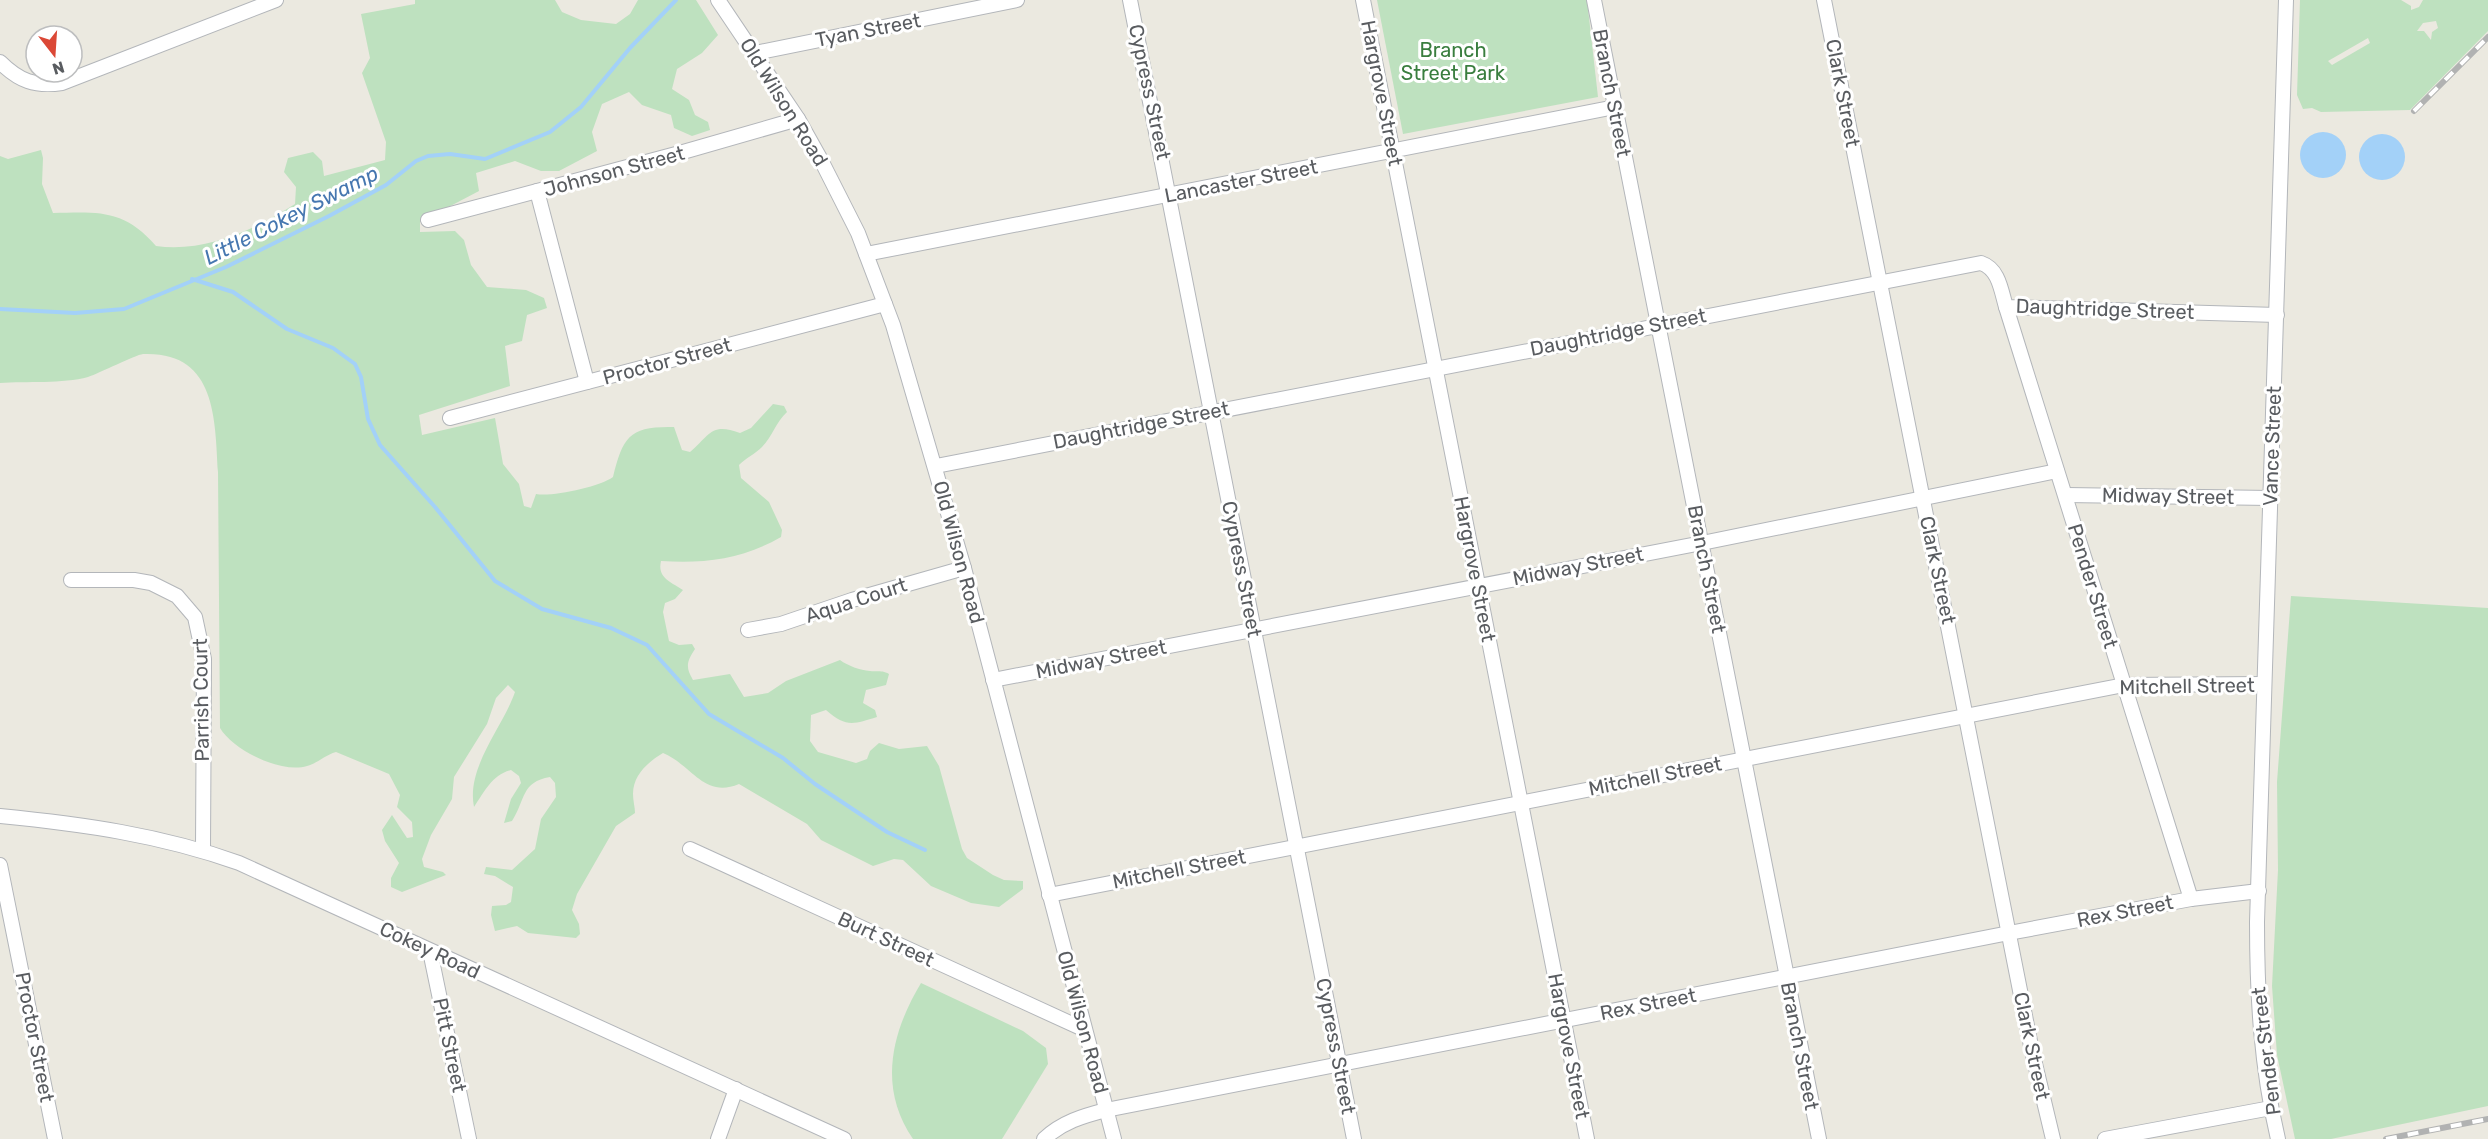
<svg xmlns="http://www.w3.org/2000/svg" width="2488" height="1139" viewBox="0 0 2488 1139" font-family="Rubik,sans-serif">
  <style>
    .green { fill: #bee1bf; fill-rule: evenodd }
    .water { fill: #a3d1f8 }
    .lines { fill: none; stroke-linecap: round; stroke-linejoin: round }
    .stream { stroke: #a3d1f8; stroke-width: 4 }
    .minor-casing { stroke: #b3b6ba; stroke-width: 16 }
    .minor { stroke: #fff; stroke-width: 14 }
    .rail-casing { stroke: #b1b2b2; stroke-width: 6 }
    .rail { stroke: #fff; stroke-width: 4; stroke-dasharray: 11; stroke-linecap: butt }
    .labels { text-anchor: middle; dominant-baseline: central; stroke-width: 6; stroke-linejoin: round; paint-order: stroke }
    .street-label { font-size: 20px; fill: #595c60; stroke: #fff }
    .park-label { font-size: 20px; fill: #3a7e3f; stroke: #fff }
    .water-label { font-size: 21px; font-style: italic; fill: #4677b0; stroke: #fff }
  </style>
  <rect width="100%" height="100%" fill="#ebe9e0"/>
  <g class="green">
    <path d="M 415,0 L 555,0 L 562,12 L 581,20 L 616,24 L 630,14 L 638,0 L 696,0 L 718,35 L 702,53 L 677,69 L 672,89 L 689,100 L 695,115 L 708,122 L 710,130 L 692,136 L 674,128 L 671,115 L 642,105 L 629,92 L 602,104 L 592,132 L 597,151 L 559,171 L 541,171 L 515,161 L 476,173 L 479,191 L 420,222 L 420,232 L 455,231 L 464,240 L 471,265 L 487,287 L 526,290 L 544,298 L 547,308 L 527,315 L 522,341 L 505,346 L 510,386 L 419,415 L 422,435 L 495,418 L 503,464 L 519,484 L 524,506 L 531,508 L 536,494 C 552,497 599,487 613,477 C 623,436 630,426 674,427 L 682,450 L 690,452 C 710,435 711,422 740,433 L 751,428 L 773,404 L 784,406 L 787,412 C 776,422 772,437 762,447 C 755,454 746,458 739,465 L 741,478 L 769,502 L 782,530 L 781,537 C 743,559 704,564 661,561 C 657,578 671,582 683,590 L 675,599 L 665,603 L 663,612 L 669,641 L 679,645 L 692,644 L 695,649 C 687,661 685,667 693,680 L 730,674 L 744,697 L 768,693 L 786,681 L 840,660 C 848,666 860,670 870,671 C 878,672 882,670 889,674 L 886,685 L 866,690 L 863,703 L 875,710 L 877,717 C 854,724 846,728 826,710 L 811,715 L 810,741 L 818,752 L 856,763 L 867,759 L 870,751 L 879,743 L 899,749 L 927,746 L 939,766 L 962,849 L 967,858 L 993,875 L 1004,880 L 1023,881 L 1023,889 L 999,907 L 971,903 L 931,886 L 903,860 L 894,859 L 873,866 L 821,840 L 807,824 L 739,784 C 704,799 692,765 663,753 C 648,762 633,775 633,794 C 633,801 635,807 635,813 L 616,826 L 577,894 L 572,910 L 579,924 L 580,934 L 576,938 L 528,933 L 517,926 L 495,931 L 491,915 L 492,906 L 506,905 L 511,902 L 513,887 L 495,876 L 484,874 L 486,867 L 512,870 L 535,849 L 541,819 L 556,797 L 555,783 L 550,777 C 521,782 526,799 512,821 L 504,823 L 511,799 L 521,783 L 519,776 L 511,770 C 492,775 485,791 474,807 C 466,767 503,727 515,692 L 508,685 L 496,698 L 487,724 L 454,777 L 452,799 L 431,835 L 422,859 L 424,867 L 443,872 L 446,875 L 402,892 L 391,887 L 391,878 L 399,863 L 385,841 L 382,830 L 392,815 L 407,838 L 413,837 L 412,822 L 397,807 L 400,795 L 389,774 L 336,752 C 325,755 318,763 307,766 C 281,774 233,750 220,728 L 218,472 C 215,418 216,351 143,354 C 135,355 100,373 88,377 C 63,384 26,381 0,383 L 0,156 L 8,159 L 41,150 L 43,158 L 42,184 L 53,213 C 99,212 124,209 156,246 C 204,253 255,230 295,204 L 296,187 L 284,172 L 288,158 L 313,152 L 322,161 L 324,176 L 385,160 L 386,142 L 362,73 L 370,58 L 361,14 L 415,4 Z"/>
    <path d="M 1377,0 L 1587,0 L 1598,97 L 1403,134 Z"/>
    <path d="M 2300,0 L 2401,0 L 2411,6 L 2411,10 L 2419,7 L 2423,0 L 2488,0 L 2488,31 L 2410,110 L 2321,112 L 2312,108 L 2303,109 L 2297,95 ZM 2436,21 L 2438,28 L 2432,32 L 2431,40 L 2424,31 L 2417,31 L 2423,23 ZM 2368,38 L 2370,43 L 2332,65 L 2328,61 Z"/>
    <path d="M 2291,596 L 2488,608 L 2488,1106 L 2331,1139 L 2295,1139 L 2277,1055 L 2272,986 L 2278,870 L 2277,782 Z"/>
    <path d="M 921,983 L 1023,1031 L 1046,1048 L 1048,1064 L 1002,1139 L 913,1139 C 878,1088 891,1033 921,983 Z"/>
  </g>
  <g class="water">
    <circle cx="2323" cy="155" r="23"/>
    <circle cx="2382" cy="157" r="23"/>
  </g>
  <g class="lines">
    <g class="stream">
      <path d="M 192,279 L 233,292 L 287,329 L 333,348 L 355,364 L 361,377 L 368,419 L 380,445 L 435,507 L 495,581 L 542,609 L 611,628 L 647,645 L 709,714 L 783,758 L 815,784 L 887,832 L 925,850"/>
      <path d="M 0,309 L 75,313 L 124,309 L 226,267 L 329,216 L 386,185 L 416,161 L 428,156 L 450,154 L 485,159 L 550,132 L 581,107 L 630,48 L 676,0"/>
    </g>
    <defs>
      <g id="minor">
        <path d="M 718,0 L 798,119 L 821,160 L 858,233 L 893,325 L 964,568 L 1114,1139"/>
        <path d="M 1130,0 L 1354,1139"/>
        <path d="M 1363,0 L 1587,1139"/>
        <path d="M 1594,0 L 1819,1139"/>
        <path d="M 1824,0 L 2032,1051 L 2053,1139"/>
        <path d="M 755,53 L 1017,0"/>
        <path d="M 0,62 C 19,81 35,87 62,83 L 276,0"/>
        <path d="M 537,191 L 587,382"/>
        <path d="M 428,220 L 676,154 L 798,119"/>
        <path d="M 866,254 L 1615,107"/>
        <path d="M 2006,307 L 2191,899"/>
        <path d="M 450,418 L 885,304"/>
        <path d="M 936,466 L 1981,263 C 1999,269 2001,290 2006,307 L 2277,315"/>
        <path d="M 2066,495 L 2270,498"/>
        <path d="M 71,580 L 134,580 L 151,583 L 177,596 L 195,617 L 204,659 L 203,850"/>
        <path d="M 748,630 L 781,624 L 852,600 L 964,568"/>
        <path d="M 993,680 L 1702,543 L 2057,471"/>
        <path d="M 0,816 C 82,824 161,835 239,863 L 844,1139"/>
        <path d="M 690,849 L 1083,1029"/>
        <path d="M 0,865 L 55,1139"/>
        <path d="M 1049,895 L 2124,685 L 2264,684"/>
        <path d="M 430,951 L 469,1139"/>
        <path d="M 718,1139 L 736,1089"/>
        <path d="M 1044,1139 C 1062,1122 1083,1116 1106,1110 L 2009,933 L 2191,899 L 2259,891"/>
        <path d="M 2105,1139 L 2271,1108"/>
        <path d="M 2278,1139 C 2261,1067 2257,996 2257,922 L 2286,0"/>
      </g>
    </defs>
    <use href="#minor" class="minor-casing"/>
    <use href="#minor" class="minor"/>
    <defs>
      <g id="rail">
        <path d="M 2414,111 L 2488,37"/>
        <path d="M 2386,1139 L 2488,1119"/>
      </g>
    </defs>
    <use href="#rail" class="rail-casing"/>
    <use href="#rail" class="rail"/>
  </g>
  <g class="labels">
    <g class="street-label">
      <text transform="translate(868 30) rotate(-11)">Tyan Street</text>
      <text transform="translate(1150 92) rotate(78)">Cypress Street</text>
      <text transform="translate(1382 93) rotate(79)">Hargrove Street</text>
      <text transform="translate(1612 93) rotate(79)">Branch Street</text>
      <text transform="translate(1843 93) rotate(79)">Clark Street</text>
      <text transform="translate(784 102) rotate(58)">Old Wilson Road</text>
      <text transform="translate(614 171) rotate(-15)">Johnson Street</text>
      <text transform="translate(1241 181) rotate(-11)">Lancaster Street</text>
      <text transform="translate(2105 309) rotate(2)">Daughtridge Street</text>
      <text transform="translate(1618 332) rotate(-11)">Daughtridge Street</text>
      <text transform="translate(667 361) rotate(-15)">Proctor Street</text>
      <text transform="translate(1141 425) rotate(-11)">Daughtridge Street</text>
      <text transform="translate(2272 446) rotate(-88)">Vance Street</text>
      <text transform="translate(2168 496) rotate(1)">Midway Street</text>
      <text transform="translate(959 552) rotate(75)">Old Wilson Road</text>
      <text transform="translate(1578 566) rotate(-11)">Midway Street</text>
      <text transform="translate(1242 569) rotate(79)">Cypress Street</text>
      <text transform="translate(1475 569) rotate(79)">Hargrove Street</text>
      <text transform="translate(1707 569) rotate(79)">Branch Street</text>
      <text transform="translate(1938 570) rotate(78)">Clark Street</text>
      <text transform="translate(2093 586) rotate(73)">Pender Street</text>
      <text transform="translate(856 600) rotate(-18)">Aqua Court</text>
      <text transform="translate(1101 659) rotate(-11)">Midway Street</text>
      <text transform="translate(2187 686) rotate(-1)">Mitchell Street</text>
      <text transform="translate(201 700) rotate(-91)">Parrish Court</text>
      <text transform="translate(1655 776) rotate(-11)">Mitchell Street</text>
      <text transform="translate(1179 869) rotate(-11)">Mitchell Street</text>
      <text transform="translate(2125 911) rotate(-11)">Rex Street</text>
      <text transform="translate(886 939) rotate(25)">Burt Street</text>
      <text transform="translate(430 950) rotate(25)">Cokey Road</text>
      <text transform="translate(1648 1004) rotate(-11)">Rex Street</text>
      <text transform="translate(1083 1022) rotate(75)">Old Wilson Road</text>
      <text transform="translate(35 1037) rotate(79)">Proctor Street</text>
      <text transform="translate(450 1045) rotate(78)">Pitt Street</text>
      <text transform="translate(1336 1046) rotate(79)">Cypress Street</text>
      <text transform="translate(1569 1046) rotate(79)">Hargrove Street</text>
      <text transform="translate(1800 1046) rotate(79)">Branch Street</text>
      <text transform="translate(2032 1046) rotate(78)">Clark Street</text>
      <text transform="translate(2266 1051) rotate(-97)">Pender Street</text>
    </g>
    <g class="park-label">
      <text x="1453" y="50">Branch<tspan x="1453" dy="23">Street Park</tspan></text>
    </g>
    <g class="water-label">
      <text transform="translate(291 215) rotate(-27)">Little Cokey Swamp</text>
    </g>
  </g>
  <g transform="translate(54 54) rotate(163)"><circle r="28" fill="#ffffff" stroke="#bdbebf" stroke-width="1.5"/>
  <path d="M0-4.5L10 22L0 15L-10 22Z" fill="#db4836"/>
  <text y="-9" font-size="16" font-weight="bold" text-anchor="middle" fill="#595c60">N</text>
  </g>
</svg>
